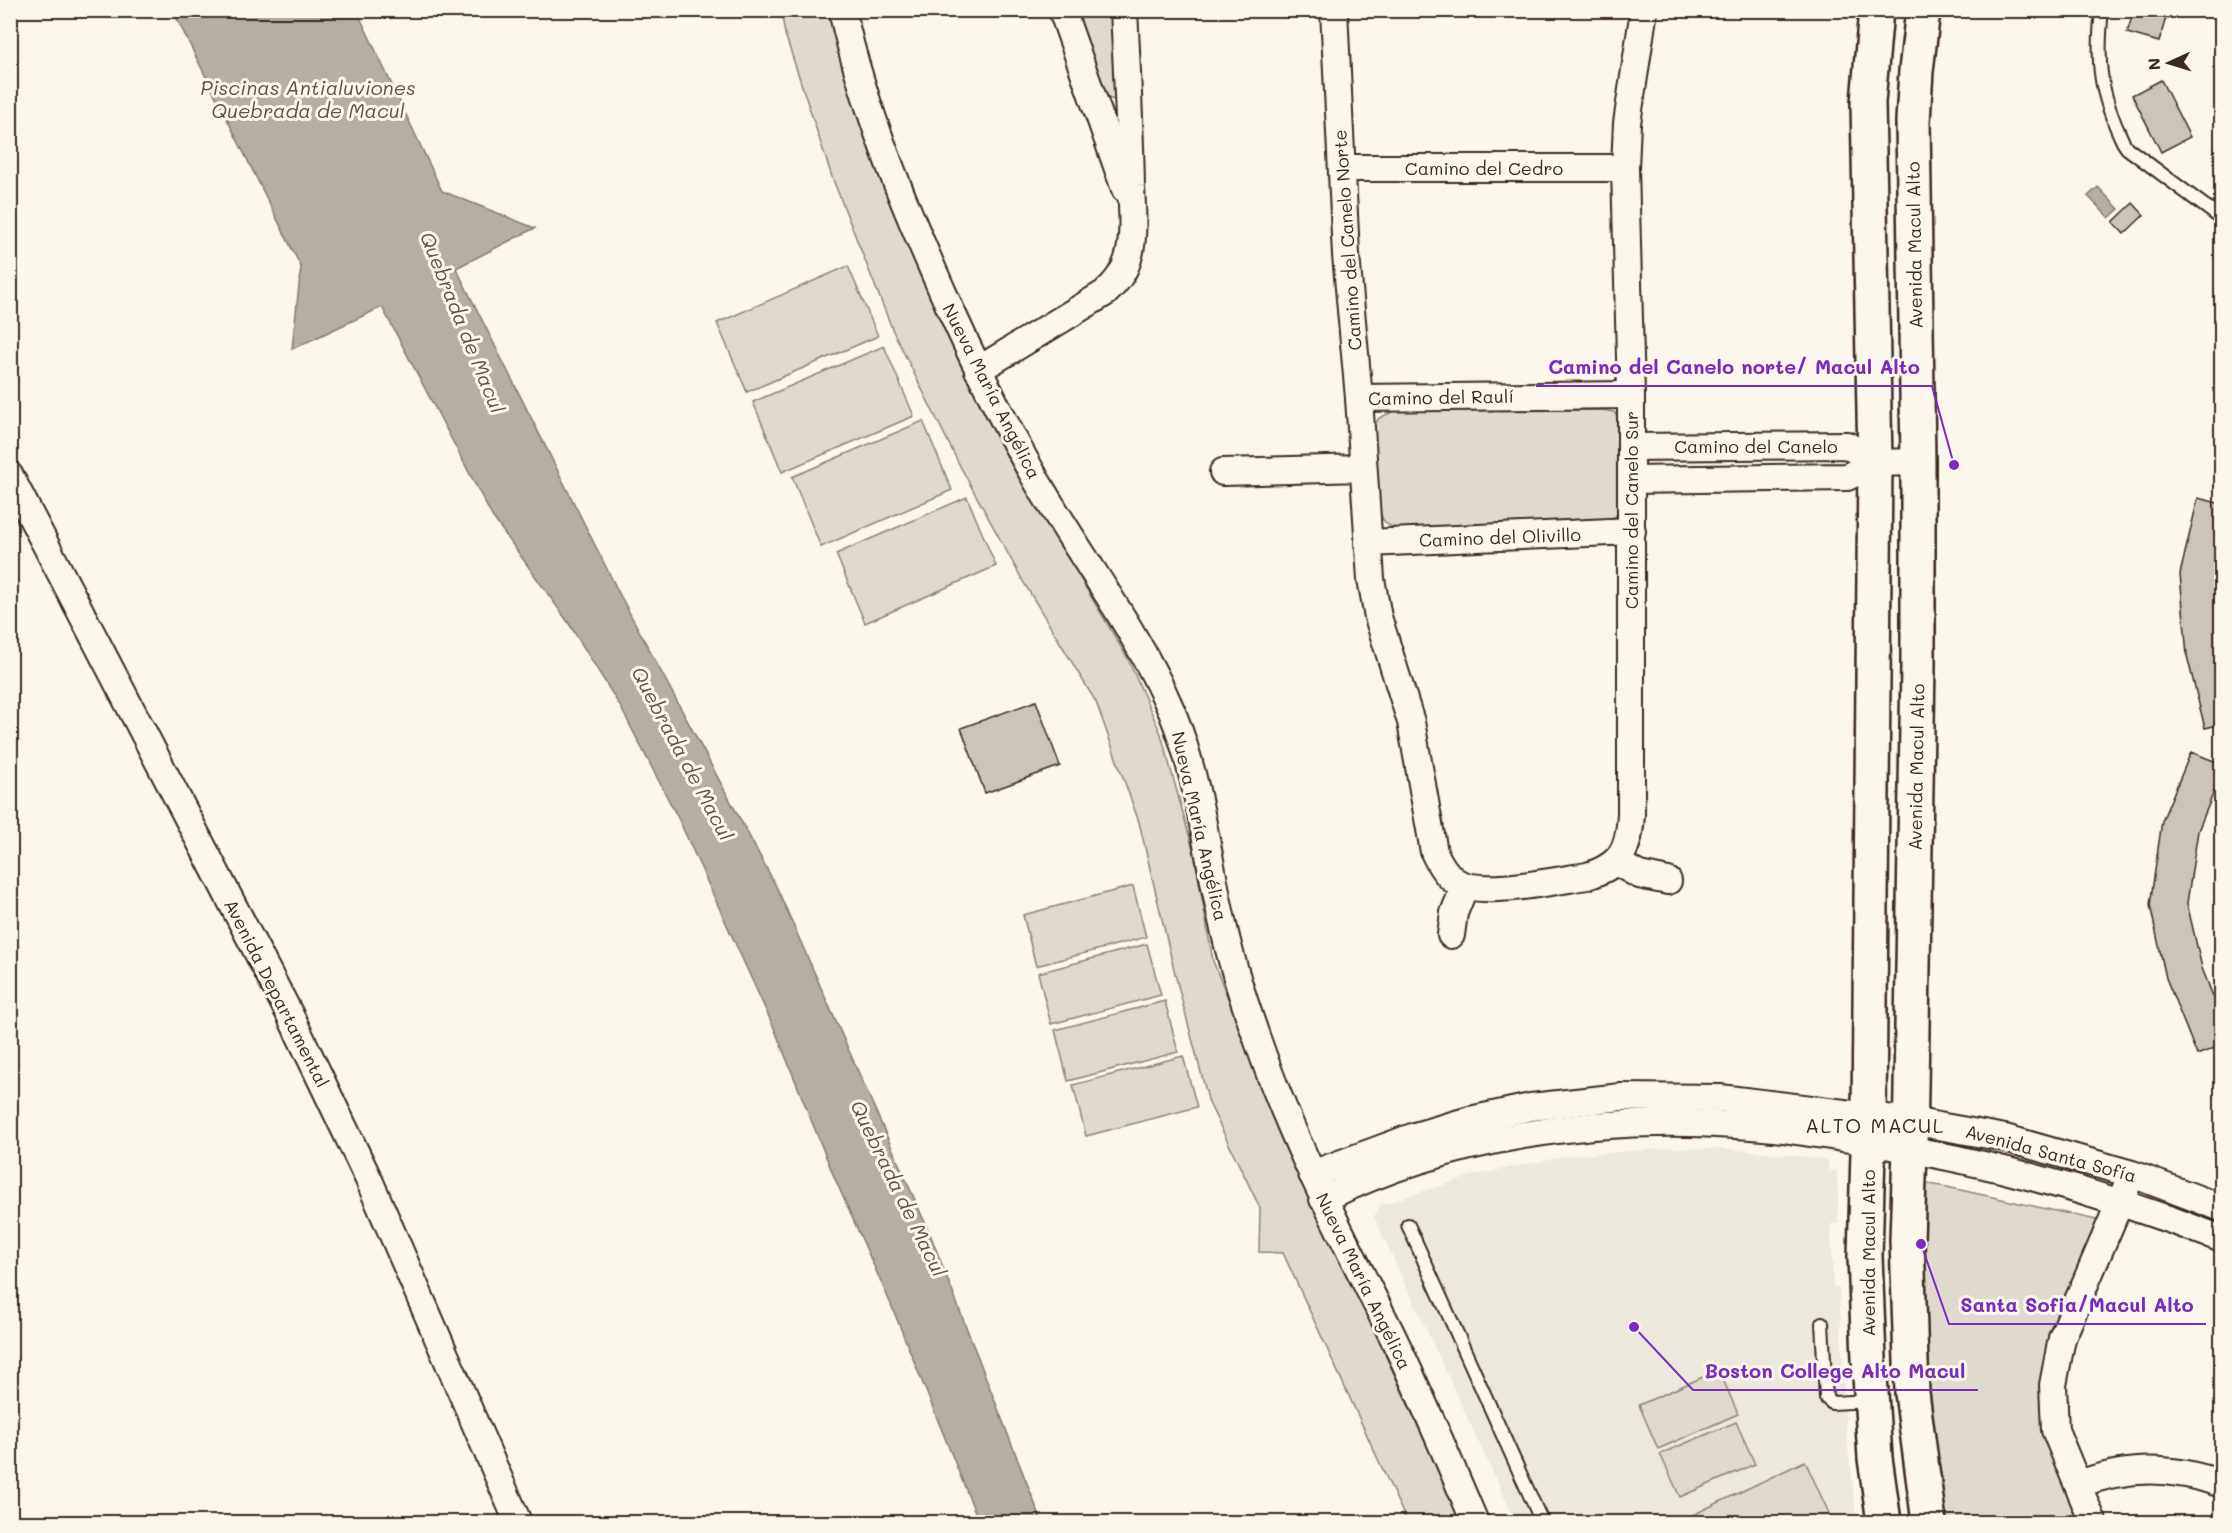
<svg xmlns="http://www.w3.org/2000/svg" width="2232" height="1533" viewBox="0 0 2232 1533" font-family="Mali,sans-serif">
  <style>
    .built { fill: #ede8dd }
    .green { fill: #dfd9ce; stroke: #8d8276; stroke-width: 1.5 }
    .water { fill: #b6aea2; stroke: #85796d; stroke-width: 1.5 }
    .building { fill: #ccc4b9; stroke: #3b2a1e; stroke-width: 1.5 }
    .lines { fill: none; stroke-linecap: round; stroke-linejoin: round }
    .lane-casing { stroke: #3b2a1e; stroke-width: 16 }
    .street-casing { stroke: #3b2a1e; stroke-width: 30 }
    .secondary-casing { stroke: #3b2a1e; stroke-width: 38 }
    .lane { stroke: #fbf7ec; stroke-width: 12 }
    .street { stroke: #fbf7ec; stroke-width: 26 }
    .secondary { stroke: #fbf7ec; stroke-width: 33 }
    .labels { text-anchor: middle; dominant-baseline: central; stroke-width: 6; stroke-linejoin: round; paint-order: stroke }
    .street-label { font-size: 18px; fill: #3b2a1e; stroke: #fbf7ec }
    .water-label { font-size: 20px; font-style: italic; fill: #605246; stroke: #fbf7ec }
    .neighbourhood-label { font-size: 20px; letter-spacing: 1.5px; fill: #3b2a1e; stroke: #fbf7ec }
    .leader { fill: none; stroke: #7b2cbf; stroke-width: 2 }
    .callout-dot { fill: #7b2cbf; stroke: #fbf7ec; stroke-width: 2 }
    .callout-label { font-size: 20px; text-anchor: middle; font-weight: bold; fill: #7b2cbf; stroke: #fbf7ec; stroke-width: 6; stroke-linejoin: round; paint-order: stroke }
  </style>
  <rect width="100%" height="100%" fill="#fbf7ec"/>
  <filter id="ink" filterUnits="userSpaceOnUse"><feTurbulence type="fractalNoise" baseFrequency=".0167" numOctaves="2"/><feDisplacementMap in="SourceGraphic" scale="12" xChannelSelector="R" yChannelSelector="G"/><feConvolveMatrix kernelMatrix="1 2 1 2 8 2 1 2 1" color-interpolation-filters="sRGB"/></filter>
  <g filter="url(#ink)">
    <path class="built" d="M 1668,1148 L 1722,1149 L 1775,1153 L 1828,1160 L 1829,1170 L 1837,1171 L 1839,1223 L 1831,1224 L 1833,1286 L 1839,1288 L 1846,1428 L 1857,1522 L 1516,1522 L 1374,1217 L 1380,1205 L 1474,1175 L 1567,1156 Z"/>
    <g class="green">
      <path d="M 781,11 L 829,11 L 864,130 L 967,371 L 1071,563 L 1127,657 L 1161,734 L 1194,853 L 1213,961 L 1276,1117 L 1462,1522 L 1407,1522 L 1283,1253 L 1259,1252 L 1260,1208 L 1209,1103 L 1176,978 L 1139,822 L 1096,702 L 1024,583 L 960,466 L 893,331 L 832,177 L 785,34 Z"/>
      <path d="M 1074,11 L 1112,11 L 1117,100 L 1105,98 Z"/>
      <path d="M 848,266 L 878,336 L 747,392 L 717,323 Z"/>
      <path d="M 884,346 L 914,416 L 782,472 L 753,402 Z"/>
      <path d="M 1602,410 L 1614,412 L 1619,420 L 1621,506 L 1615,517 L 1602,520 L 1396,528 C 1385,525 1382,520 1379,509 L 1374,426 L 1379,418 L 1394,411 Z"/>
      <path d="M 923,421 L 952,490 L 821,547 L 792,477 Z"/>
      <path d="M 967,497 L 996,566 L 865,623 L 836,554 Z"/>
      <path d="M 1133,886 L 1146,937 L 1036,966 L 1023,915 Z"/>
      <path d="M 1147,944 L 1161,995 L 1051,1024 L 1038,973 Z"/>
      <path d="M 1165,1001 L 1178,1052 L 1068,1081 L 1055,1030 Z"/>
      <path d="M 1183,1056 L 1197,1107 L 1086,1136 L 1073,1085 Z"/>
      <path d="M 1918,1182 L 1947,1187 L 2101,1221 L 2048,1345 L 2042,1378 L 2042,1419 L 2079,1522 L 1939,1522 L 1932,1462 Z"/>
      <path d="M 1719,1370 L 1738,1414 L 1658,1449 L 1639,1405 Z"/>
      <path d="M 1736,1422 L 1755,1464 L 1680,1497 L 1660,1454 Z"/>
      <path d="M 1805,1461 L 1833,1522 L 1681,1522 L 1680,1521 Z"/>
    </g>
    <g class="water">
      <path d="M 173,11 L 357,11 L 442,191 L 535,228 L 456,268 L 620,595 L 776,886 L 930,1234 L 1042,1522 L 979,1522 L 890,1302 L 835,1179 L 774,1028 L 679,820 L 620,706 L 568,622 L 492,516 L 382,307 L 292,349 L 301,267 Z"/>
      <path d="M 2098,187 L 2119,209 L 2109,218 L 2088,196 Z"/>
    </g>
    <g class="building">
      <path d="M 2134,10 L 2168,10 L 2159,42 L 2127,33 Z"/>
      <path d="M 2161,80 L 2190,137 L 2161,152 L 2132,95 Z"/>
      <path d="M 2133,203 L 2144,215 L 2124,234 L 2113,222 Z"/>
      <path d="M 2198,498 L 2222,504 L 2222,557 L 2217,578 L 2222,632 L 2222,724 L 2205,728 L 2187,656 L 2180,574 Z"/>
      <path d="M 1036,701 L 1060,766 L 985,793 L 961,728 Z"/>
      <path d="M 2191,752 L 2222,764 L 2222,772 L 2198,831 L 2187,903 L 2202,968 L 2222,1019 L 2222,1045 L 2197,1055 L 2166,978 L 2150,905 L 2162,821 Z"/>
    </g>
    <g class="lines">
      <defs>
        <g id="lane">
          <path d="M 2102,10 C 2096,63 2100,94 2123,142 L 2127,148 L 2222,219"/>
          <path d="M 1408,1225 L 1542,1522"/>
          <path d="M 1822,1323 L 1826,1398 L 1832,1403 L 1871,1401"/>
        </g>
        <g id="street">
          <path d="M 842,10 C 865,113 906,210 949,306 C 976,366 1005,426 1038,483 C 1082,559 1137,630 1172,712 C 1200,780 1207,857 1224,929 C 1233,969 1246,1008 1260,1047 C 1295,1147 1344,1239 1391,1333 C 1421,1395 1448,1459 1475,1522"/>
          <path d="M 1062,10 L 1125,189"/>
          <path d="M 1334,10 L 1346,255 L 1359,398 L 1371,579 L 1378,617 L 1411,722 L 1434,852 C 1439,863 1445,874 1455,881 C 1479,898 1558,880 1587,876 C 1623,865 1629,848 1631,814 L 1631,395 L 1625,168 L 1627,123 L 1644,10"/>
          <path d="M 1342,168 L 1625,168"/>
          <path d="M 978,370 L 1105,293 C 1115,284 1124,273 1128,259 C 1135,237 1132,209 1131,186 C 1130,127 1127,69 1124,10"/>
          <path d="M 1359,398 L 1631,395"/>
          <path d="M 1631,447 L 1847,445 L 1875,463"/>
          <path d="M 1223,472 L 1363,468"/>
          <path d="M 10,476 L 288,1011 L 369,1180 L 518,1522"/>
          <path d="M 1631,480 L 1847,477 L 1875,463 L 1918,462"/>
          <path d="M 1368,543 L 1632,531"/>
          <path d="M 1616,862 L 1639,875 L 1668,881"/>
          <path d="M 1451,935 L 1454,913 L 1465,886"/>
          <path d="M 1312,1174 L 1415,1136 L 1470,1120 L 1531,1107 L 1621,1097 L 1720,1098 L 1911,1121 L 2005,1138 L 2132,1174 L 2222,1208"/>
          <path d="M 1323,1199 C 1448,1137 1596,1115 1735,1125 C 1780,1127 1824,1135 1868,1142 C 1990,1162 2107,1194 2222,1239"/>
          <path d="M 2079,1484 C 2129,1466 2171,1466 2222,1484"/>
          <path d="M 2093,1522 L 2055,1430 L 2053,1385 L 2062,1338 L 2126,1188"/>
        </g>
        <g id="secondary">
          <path d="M 1876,10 L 1868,102 L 1875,463 L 1869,1117 L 1865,1256 L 1869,1359 L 1875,1458 L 1884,1522"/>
          <path d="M 1923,10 L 1916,71 L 1913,121 L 1918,462 L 1918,665 L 1910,1149 L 1907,1240 L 1912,1393 L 1929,1522"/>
        </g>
      </defs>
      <use href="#lane" class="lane-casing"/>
      <use href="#street" class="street-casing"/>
      <use href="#secondary" class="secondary-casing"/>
      <use href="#lane" class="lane"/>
      <use href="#street" class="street"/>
      <use href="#secondary" class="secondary"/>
    </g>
  </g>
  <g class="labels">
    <g class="street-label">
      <text x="1484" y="168">Camino del Cedro</text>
      <text transform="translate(1347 240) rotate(-94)">Camino del Canelo Norte</text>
      <text transform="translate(1914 245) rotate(-91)">Avenida Macul Alto</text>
      <text transform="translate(992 391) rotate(63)">Nueva María Angélica</text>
      <text transform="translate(1441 397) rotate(-1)">Camino del Raulí</text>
      <text x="1756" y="446">Camino del Canelo</text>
      <text transform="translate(1631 510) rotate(-90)">Camino del Canelo Sur</text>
      <text transform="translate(1500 537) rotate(-2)">Camino del Olivillo</text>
      <text transform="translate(1916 767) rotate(-89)">Avenida Macul Alto</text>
      <text transform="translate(1200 826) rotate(77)">Nueva María Angélica</text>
      <text transform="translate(277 993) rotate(63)">Avenida Departamental</text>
      <text transform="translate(2051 1153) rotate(15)">Avenida Santa Sofía</text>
      <text transform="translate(1868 1253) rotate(-90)">Avenida Macul Alto</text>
      <text transform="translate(1364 1281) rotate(64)">Nueva María Angélica</text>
    </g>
    <g class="water-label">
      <text x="308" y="87">Piscinas Antialuviones<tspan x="308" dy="23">Quebrada de Macul</tspan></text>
      <text transform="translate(463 322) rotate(68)">Quebrada de Macul</text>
      <text transform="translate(683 753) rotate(62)">Quebrada de Macul</text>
      <text transform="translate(899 1188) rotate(64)">Quebrada de Macul</text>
    </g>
    <g class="neighbourhood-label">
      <text x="1875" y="1125">ALTO MACUL</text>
    </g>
  </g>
  <path class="leader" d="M1954 465L1932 386H1536M1921 1244L1949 1324H2206M1634 1327L1693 1390H1978"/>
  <g class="callout-dot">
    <circle cx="1954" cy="465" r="6"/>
    <circle cx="1921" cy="1244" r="6"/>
    <circle cx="1634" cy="1327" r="6"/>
  </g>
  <g class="callout-label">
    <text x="1734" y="374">Camino del Canelo norte/ Macul Alto</text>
    <text x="2077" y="1312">Santa Sofia/Macul Alto</text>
    <text x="1835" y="1378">Boston College Alto Macul</text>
  </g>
  <rect width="2232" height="1533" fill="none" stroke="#fbf7ec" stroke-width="36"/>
  <rect x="18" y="18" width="2196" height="1497" fill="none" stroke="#3b2a1e" stroke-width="2" filter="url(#ink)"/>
  <g transform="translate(2169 63) rotate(266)" stroke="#fbf7ec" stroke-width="4.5" paint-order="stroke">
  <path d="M0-4.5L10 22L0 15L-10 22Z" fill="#3b2a1e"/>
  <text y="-9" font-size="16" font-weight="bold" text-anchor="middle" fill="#3b2a1e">N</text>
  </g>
</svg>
